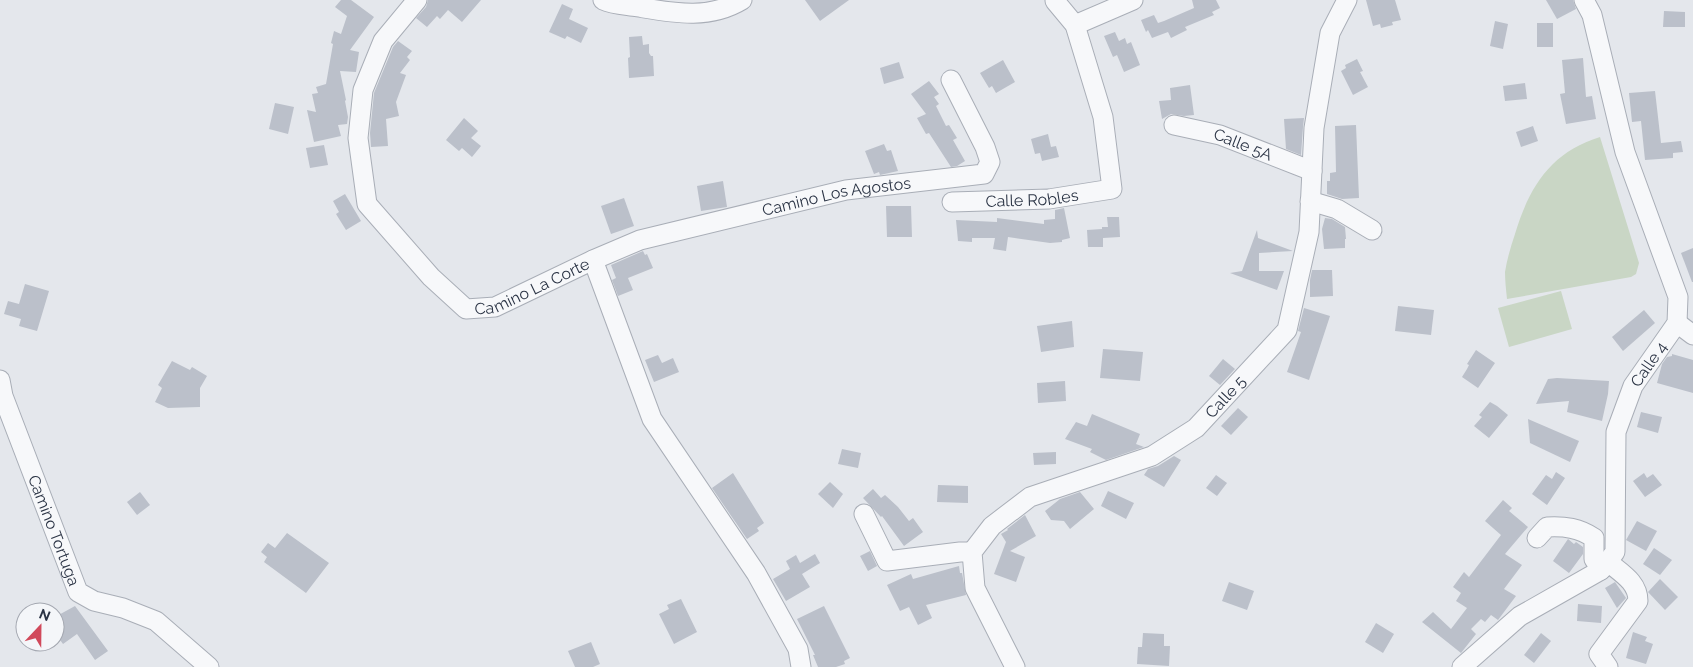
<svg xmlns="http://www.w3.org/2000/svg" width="1693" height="667" viewBox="0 0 1693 667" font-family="Raleway,sans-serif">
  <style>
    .green { fill: #c9d6c5 }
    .building { fill: #bbc0ca }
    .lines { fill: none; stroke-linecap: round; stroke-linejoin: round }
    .minor-casing { stroke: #a9aeb7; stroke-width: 21 }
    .minor { stroke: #f7f8fa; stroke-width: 19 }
    .labels { text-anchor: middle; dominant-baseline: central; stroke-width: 4; stroke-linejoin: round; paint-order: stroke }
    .street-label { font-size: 16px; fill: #2b3445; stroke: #f4f6f9 }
  </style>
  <rect width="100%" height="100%" fill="#e4e7ec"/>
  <g class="green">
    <path d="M 1600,137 L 1639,263 L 1636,274 L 1631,277 L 1507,299 C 1506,290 1505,280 1505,272 C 1507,259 1511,246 1515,234 C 1529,187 1551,152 1600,137 Z"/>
    <path d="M 1561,291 L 1572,329 L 1509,347 L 1498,308 Z"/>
  </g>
  <g class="building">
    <path d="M 341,0 L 351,0 L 374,17 L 350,50 L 359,52 L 356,72 L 340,71 L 346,100 L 345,101 L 348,117 L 347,124 L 338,125 L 341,136 L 314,142 L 307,110 L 316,112 L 312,94 L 318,93 L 316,87 L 326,84 L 333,44 L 331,43 L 334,31 L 341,34 L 347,16 L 335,7 Z"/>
    <path d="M 428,0 L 481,0 L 462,22 L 448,10 L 440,19 L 437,16 L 427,27 L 416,18 L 426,7 Z"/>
    <path d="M 805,0 L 849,0 L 820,21 Z"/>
    <path d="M 1192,0 L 1216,0 L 1220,8 L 1212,12 L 1214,15 L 1185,27 L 1187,30 L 1171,38 L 1168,32 L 1152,38 L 1148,30 L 1146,32 L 1141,20 L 1154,15 L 1158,23 L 1164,21 L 1194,8 Z"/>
    <path d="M 1366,0 L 1395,0 L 1401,20 L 1392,22 L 1393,25 L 1381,28 L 1380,24 L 1373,26 Z"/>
    <path d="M 1546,0 L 1573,0 L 1576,9 L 1557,19 Z"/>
    <path d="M 562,4 L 573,9 L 569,19 L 588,28 L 581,43 L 567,36 L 565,39 L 549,32 Z"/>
    <path d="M 1664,11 L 1685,12 L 1685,27 L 1663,27 Z"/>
    <path d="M 1495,21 L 1508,24 L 1503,49 L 1490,46 Z"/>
    <rect x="1537" y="23" width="16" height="24"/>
    <path d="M 1115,32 L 1119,41 L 1125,38 L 1127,44 L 1131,42 L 1140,65 L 1124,72 L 1117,55 L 1113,57 L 1104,36 Z"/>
    <path d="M 642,36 L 643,45 L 649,44 L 649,53 L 651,56 L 653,56 L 654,76 L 629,78 L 628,58 L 630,57 L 629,37 Z"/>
    <path d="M 398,41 L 412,51 L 407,57 L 410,60 L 400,73 L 406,75 L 396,102 L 399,116 L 386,119 L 388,146 L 371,147 L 370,133 L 374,93 L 393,47 Z"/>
    <path d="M 1583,58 L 1586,97 L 1592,96 L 1596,119 L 1566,124 L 1560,94 L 1565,93 L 1562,60 Z"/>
    <path d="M 1357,59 L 1363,71 L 1360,72 L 1368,87 L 1353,95 L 1341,71 L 1346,68 L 1345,65 Z"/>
    <path d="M 1003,60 L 1015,82 L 996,93 L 992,86 L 989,88 L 980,73 Z"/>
    <path d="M 899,62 L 904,78 L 884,84 L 880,68 Z"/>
    <path d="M 929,81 L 939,94 L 934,97 L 939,104 L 936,106 L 946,126 L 949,125 L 957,138 L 953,140 L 965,161 L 957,166 L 951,167 L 929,133 L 926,134 L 917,118 L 926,114 L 911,94 Z"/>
    <path d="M 1525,83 L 1527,99 L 1505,101 L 1503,86 Z"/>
    <path d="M 1190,85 L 1194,115 L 1184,116 L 1171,114 L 1162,119 L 1159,101 L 1171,100 L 1170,88 Z"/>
    <path d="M 1655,91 L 1661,143 L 1681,141 L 1683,152 L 1673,153 L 1673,158 L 1645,160 L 1641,121 L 1632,122 L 1629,93 Z"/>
    <path d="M 275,103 L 294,107 L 288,134 L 269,129 Z"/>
    <path d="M 464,118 L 478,131 L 471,138 L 481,146 L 472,157 L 462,148 L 459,151 L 446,140 Z"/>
    <path d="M 1304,118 L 1303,127 L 1301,155 L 1286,149 L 1284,119 Z"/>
    <path d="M 1356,125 L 1359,198 L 1342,199 L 1327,194 L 1327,181 L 1330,181 L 1330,173 L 1336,172 L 1335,126 Z"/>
    <path d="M 1533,126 L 1538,141 L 1521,147 L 1516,132 Z"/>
    <path d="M 1048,134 L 1051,147 L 1056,146 L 1059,157 L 1042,161 L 1040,153 L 1035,154 L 1031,139 Z"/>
    <path d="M 884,144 L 887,151 L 891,150 L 898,171 L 880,175 L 879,172 L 874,174 L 865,151 Z"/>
    <path d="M 324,145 L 328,165 L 310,168 L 306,148 Z"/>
    <path d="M 723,181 L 727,207 L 701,211 L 697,186 Z"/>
    <path d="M 345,194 L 361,221 L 346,230 L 336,214 L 339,212 L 333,201 Z"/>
    <path d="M 624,198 L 634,226 L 611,234 L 601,206 Z"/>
    <path d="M 886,206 L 911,206 L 912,237 L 887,237 Z"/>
    <path d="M 1064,208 L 1070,238 L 1062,240 L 1062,242 L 1050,243 L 1008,237 L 1006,251 L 993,249 L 995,238 L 972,238 L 972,242 L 958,241 L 956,220 L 997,222 L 997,218 L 1044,224 L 1044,220 L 1055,219 L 1055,210 Z"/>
    <path d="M 1107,217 L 1119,217 L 1120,237 L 1103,238 L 1103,247 L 1088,247 L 1087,230 L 1102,229 L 1102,227 L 1108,227 Z"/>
    <path d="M 1325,218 L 1332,219 L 1345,227 L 1346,239 L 1345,239 L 1345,248 L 1324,249 L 1322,229 Z"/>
    <path d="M 1257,230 L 1258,238 L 1293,251 L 1259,253 L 1259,271 L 1284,271 L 1277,290 L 1230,273 L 1242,271 Z"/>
    <path d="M 1693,248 L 1693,282 L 1692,282 L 1681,253 Z"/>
    <path d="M 643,251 L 645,255 L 647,254 L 653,268 L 628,278 L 633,290 L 618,296 L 612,280 L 616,278 L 611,265 Z"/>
    <path d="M 1312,270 L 1332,270 L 1333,296 L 1310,297 L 1310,280 Z"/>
    <path d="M 25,284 L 49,291 L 37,331 L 19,326 L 21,319 L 4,314 L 8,301 L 19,304 Z"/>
    <path d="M 1398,306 L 1434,310 L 1431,335 L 1395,331 Z"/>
    <path d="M 1304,308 L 1330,316 L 1309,380 L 1287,372 L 1301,332 L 1298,331 Z"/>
    <path d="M 1644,310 L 1655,323 L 1623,351 L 1612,337 Z"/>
    <path d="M 1072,321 L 1074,347 L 1041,352 L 1037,326 Z"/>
    <path d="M 1103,349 L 1143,352 L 1140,381 L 1100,378 Z"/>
    <path d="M 1476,350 L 1495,363 L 1478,388 L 1462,377 L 1467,369 L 1469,365 L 1467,364 Z"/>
    <path d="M 1672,354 L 1693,360 L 1693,393 L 1657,383 L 1662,364 L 1667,357 L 1672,356 Z"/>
    <path d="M 658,355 L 662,363 L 673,358 L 679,372 L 654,382 L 645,360 Z"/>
    <path d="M 1223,359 L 1235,369 L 1220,385 L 1209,376 Z"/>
    <path d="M 172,361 L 190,370 L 192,367 L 207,376 L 200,388 L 200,407 L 168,408 L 155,402 L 162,388 L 158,385 Z"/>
    <path d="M 1557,378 L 1609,381 L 1608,394 L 1602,421 L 1567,412 L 1569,401 L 1536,404 L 1548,379 Z"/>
    <path d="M 1065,381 L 1066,401 L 1038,403 L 1037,383 Z"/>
    <path d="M 1490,402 L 1497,406 L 1508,415 L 1489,438 L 1474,426 L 1482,417 L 1479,415 Z"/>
    <path d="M 1238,408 L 1248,417 L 1231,435 L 1221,426 Z"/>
    <path d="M 1641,412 L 1662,417 L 1658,433 L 1637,427 Z"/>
    <path d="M 1092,414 L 1140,434 L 1136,444 L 1144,447 L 1106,460 L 1090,452 L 1092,449 L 1065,439 L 1076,422 L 1087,426 Z"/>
    <path d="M 1528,419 L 1579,441 L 1570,462 L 1530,443 Z"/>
    <path d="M 842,449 L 861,453 L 858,468 L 838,464 Z"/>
    <path d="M 1056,452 L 1056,464 L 1034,465 L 1033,453 Z"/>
    <path d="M 1174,456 L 1181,460 L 1164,487 L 1144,475 L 1148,469 L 1158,466 Z"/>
    <path d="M 1556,472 L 1565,478 L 1547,505 L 1532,494 L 1546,475 L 1552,479 Z"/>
    <path d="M 733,473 L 764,523 L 757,528 L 759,531 L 747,539 L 712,488 Z"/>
    <path d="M 1644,473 L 1647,478 L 1653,474 L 1662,485 L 1645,497 L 1633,481 Z"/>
    <path d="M 1216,475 L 1227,483 L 1217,496 L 1206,488 Z"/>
    <path d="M 830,482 L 843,494 L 833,508 L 818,494 Z"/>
    <path d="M 938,485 L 968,486 L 968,503 L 937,502 Z"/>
    <path d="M 873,489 L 881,498 L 885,495 L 898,507 L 909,521 L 913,518 L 923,532 L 904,546 L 882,516 L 881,517 L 863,498 Z"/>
    <path d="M 1108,491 L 1134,503 L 1126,519 L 1101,506 Z"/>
    <path d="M 140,492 L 150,505 L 137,515 L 127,502 Z"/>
    <path d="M 1080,492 L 1094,509 L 1070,529 L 1064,521 L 1051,520 L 1045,511 L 1060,499 Z"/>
    <path d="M 1503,500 L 1512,508 L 1509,511 L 1528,527 L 1505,554 L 1522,565 L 1504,589 L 1516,596 L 1498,620 L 1491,615 L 1485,622 L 1481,619 L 1471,629 L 1476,634 L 1461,653 L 1422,622 L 1433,612 L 1451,629 L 1467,608 L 1456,601 L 1461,593 L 1453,587 L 1464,572 L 1469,577 L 1501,535 L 1485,521 Z"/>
    <path d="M 1025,515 L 1036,536 L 1010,551 L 1025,557 L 1016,582 L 994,574 L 1006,542 L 1001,534 L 1008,530 L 1007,529 Z"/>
    <path d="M 1637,521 L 1657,531 L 1646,551 L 1626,540 Z"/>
    <path d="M 287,533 L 329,563 L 306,593 L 264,562 L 267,557 L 261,552 L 268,543 L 275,548 Z"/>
    <path d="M 1568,539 L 1574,544 L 1576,542 L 1583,547 L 1583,554 L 1569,573 L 1553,561 Z"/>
    <path d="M 1654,548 L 1672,560 L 1660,575 L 1643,564 Z"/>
    <path d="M 870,551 L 877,566 L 868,571 L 860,556 Z"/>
    <path d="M 815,554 L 820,563 L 802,574 L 810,587 L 786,601 L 773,579 L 790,569 L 786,561 L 796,555 L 800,563 Z"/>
    <path d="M 959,566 L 960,573 L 962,573 L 966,595 L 926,605 L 932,618 L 918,625 L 909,607 L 900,611 L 887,585 L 911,574 L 913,579 Z"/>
    <path d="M 1660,579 L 1678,597 L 1665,610 L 1648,592 Z"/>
    <path d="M 1229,582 L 1254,591 L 1247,610 L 1222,601 Z"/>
    <path d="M 1615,582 L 1626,598 L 1617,608 L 1605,588 Z"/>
    <path d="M 681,599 L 697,632 L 674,644 L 659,614 L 669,609 L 667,605 Z"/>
    <path d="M 1578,604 L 1602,606 L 1601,623 L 1577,621 Z"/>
    <path d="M 75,606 L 108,651 L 95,660 L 77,634 L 63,644 L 55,633 L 55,617 Z"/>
    <path d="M 824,606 L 850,658 L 844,661 L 845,664 L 836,667 L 818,667 L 813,655 L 815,655 L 797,619 Z"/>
    <path d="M 1376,623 L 1394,634 L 1383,653 L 1365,642 Z"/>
    <path d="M 1633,632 L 1647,637 L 1645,641 L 1653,644 L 1646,664 L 1626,658 Z"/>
    <path d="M 1143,633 L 1164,634 L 1164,646 L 1170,646 L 1169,666 L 1137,664 L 1138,647 L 1142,647 Z"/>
    <path d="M 1541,633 L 1551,641 L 1534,663 L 1524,655 Z"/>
    <path d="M 591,642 L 600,664 L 593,667 L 575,667 L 568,651 Z"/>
  </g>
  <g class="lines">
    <defs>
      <g id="minor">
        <path id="s1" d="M 417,0 L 383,41 L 363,90 L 358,138 L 367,204 L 431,277 L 466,309 L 495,307 L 593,260 L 640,240 L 846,190 L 984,174 L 990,162 L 985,147 L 951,80"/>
        <path d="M 603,0 C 614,5 627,5 638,7 C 674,13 709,20 742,0"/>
        <path d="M 1075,25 L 1133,0"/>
        <path id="s2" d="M 1174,125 L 1220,135 L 1312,171"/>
        <path d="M 1310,201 L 1337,209 L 1372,230"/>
        <path id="s3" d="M 952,202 L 1049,199 L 1112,189 L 1103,117 L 1075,25 L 1055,1"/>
        <path d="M 593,260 L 652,419 L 756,573 L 798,649 L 801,667"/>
        <path d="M 1677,323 L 1693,335"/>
        <path id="s4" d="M 0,380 L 3,396 L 78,592 L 94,601 L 123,608 L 156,621 L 209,667"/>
        <path d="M 864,514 L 887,561 L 960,552 L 972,552"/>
        <path d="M 1537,538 L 1547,527 C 1565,526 1579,528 1594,538 L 1594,559 L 1601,570"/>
        <path d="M 1608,562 C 1621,573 1638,582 1638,601 L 1599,654 L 1608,667"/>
        <path id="s5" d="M 1015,667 L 975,588 L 972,552 L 992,526 L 1030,497 L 1152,456 L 1196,428 L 1287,330 L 1309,232 L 1314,128 L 1330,33 L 1347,0"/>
        <path id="s6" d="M 1462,667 L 1520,616 L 1601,570 L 1615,552 L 1616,432 L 1633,386 L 1677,323 L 1678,297 L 1625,152 L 1592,15 L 1584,0"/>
      </g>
    </defs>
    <use href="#minor" class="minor-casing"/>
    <use href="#minor" class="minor"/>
  </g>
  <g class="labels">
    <g class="street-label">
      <text stroke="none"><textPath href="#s2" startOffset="72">Calle 5A</textPath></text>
      <text stroke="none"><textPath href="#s1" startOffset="756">Camino Los Agostos</textPath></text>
      <text stroke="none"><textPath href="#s3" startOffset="80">Calle Robles</textPath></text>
      <text stroke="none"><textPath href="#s1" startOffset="436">Camino La Corte</textPath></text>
      <text stroke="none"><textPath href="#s6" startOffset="389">Calle 4</textPath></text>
      <text stroke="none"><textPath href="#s5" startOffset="429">Calle 5</textPath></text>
      <text stroke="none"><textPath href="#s4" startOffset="160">Camino Tortuga</textPath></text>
    </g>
  </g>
  <g transform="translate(40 627) rotate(22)"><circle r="24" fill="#f4f6f9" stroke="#a4a8b1"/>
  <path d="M0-4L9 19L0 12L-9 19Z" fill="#d1495b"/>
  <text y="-8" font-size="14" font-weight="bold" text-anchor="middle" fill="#2b3445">N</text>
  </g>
</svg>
